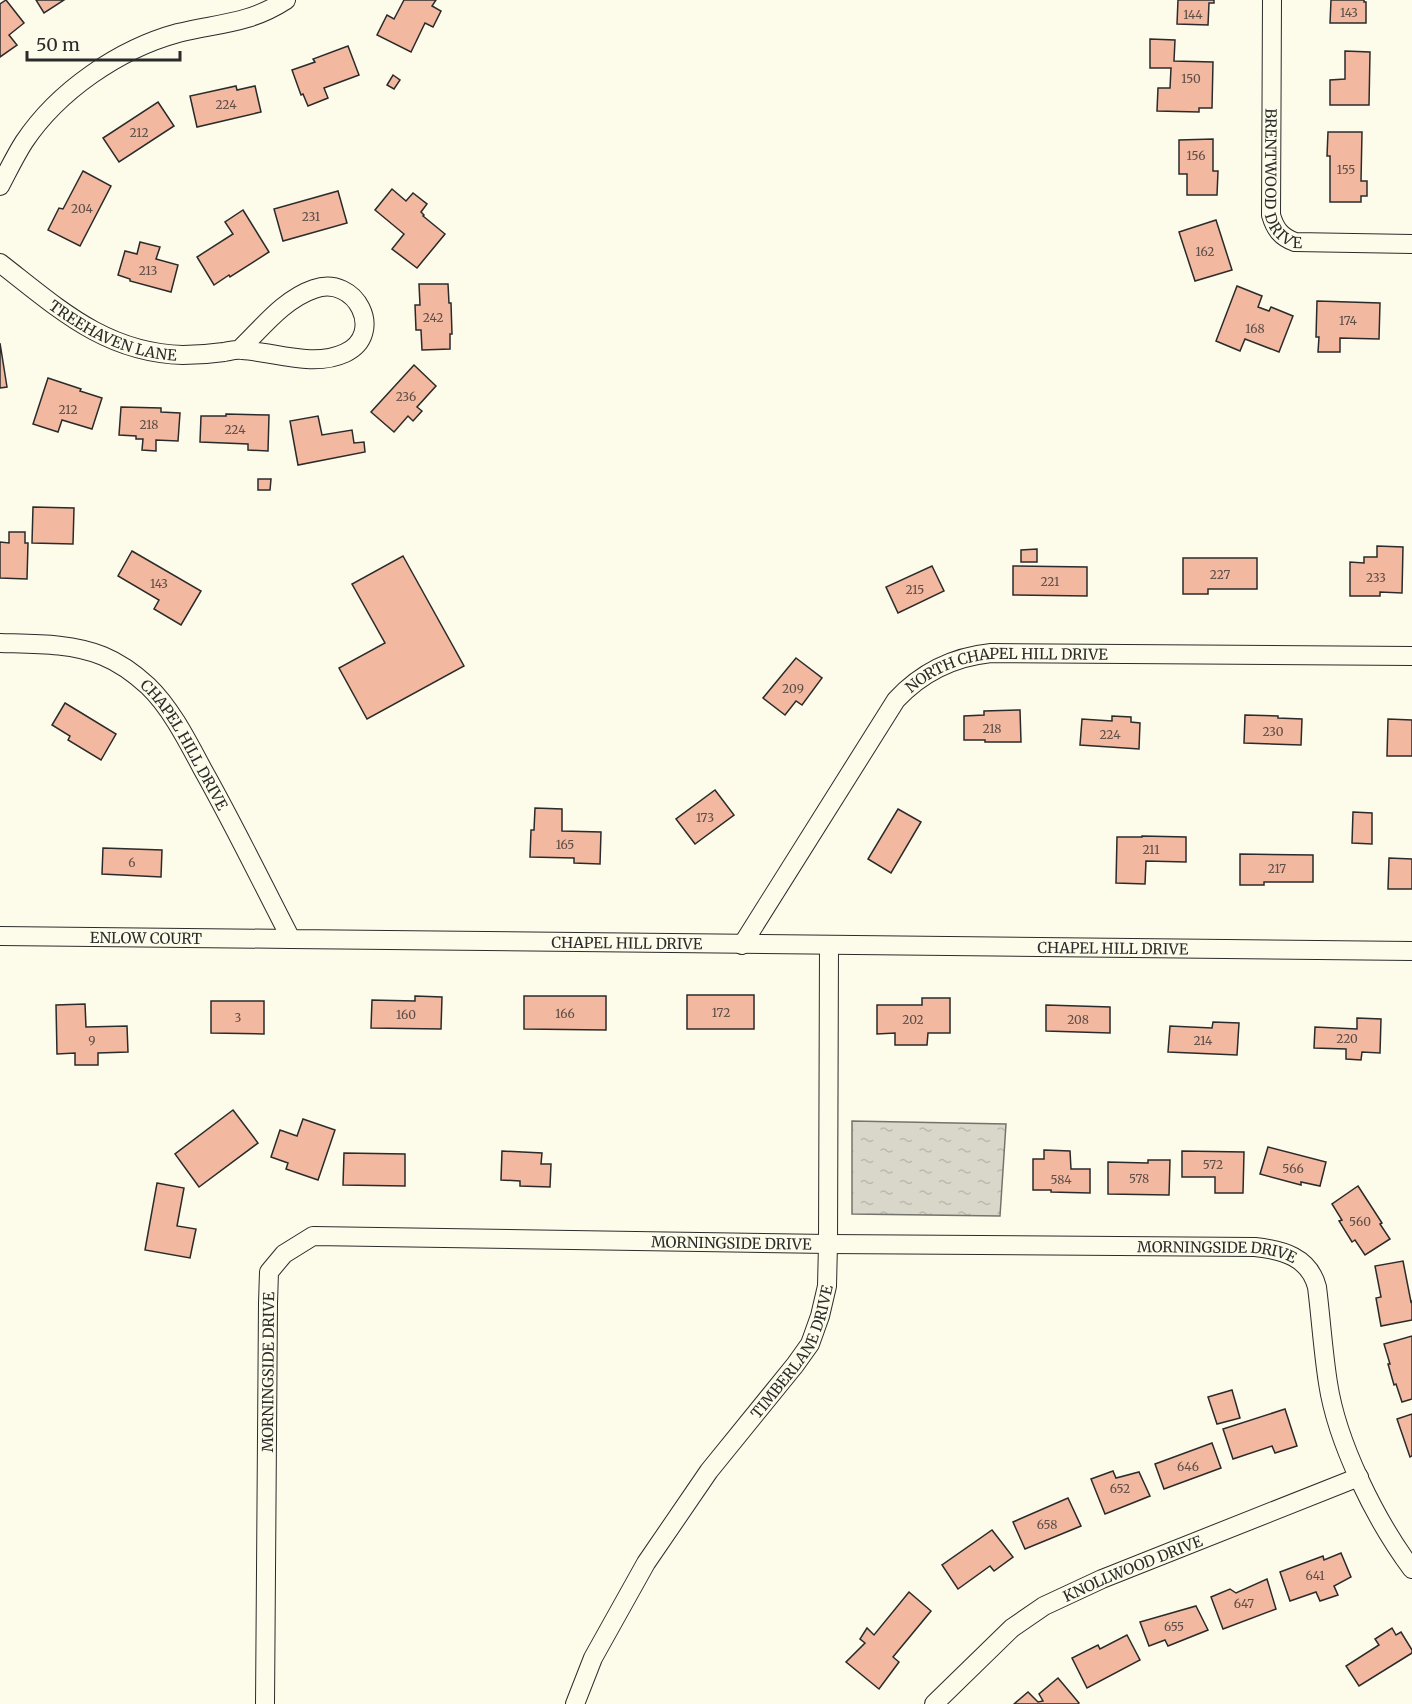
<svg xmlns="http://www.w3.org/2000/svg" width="1412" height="1704" viewBox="0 0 1412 1704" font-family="Merriweather,serif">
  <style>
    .water { fill: url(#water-ripples); stroke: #74746e; stroke-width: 1.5 }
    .building { fill: #f2b8a0; stroke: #2b2b2b; stroke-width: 1.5 }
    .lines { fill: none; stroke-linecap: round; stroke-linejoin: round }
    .minor-casing { stroke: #2b2b2b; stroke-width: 20 }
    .minor { stroke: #fdfbea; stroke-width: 18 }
    .labels { text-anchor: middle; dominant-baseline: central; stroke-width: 4.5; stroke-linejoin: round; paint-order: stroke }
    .number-label { font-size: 12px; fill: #5d4e48 }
    .street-label { font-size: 15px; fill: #2b2b2b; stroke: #fdfbea }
  </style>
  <defs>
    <pattern id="water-ripples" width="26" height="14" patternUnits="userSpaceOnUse" patternTransform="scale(1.5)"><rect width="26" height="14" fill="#d8d7c9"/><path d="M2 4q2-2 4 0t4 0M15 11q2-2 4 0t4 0" fill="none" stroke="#bab9ad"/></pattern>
  </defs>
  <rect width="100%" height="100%" fill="#fdfbea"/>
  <path class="water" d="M 852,1121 L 1006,1124 L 1000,1216 L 852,1214 Z"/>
  <g class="building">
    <path d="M 6,0 L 24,23 L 9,35 L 17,45 L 0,57 L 0,4 Z"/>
    <path d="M 36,0 L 64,0 L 44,13 Z"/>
    <path d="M 404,0 L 436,0 L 432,6 L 441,11 L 433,27 L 425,23 L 411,52 L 377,35 L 387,15 L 394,19 Z"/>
    <path d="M 1178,0 L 1214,0 L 1214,3 L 1209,3 L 1208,25 L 1177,24 Z"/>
    <path d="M 1331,0 L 1364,0 L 1364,2 L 1366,2 L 1366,23 L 1330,23 Z"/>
    <path d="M 1150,39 L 1175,40 L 1174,61 L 1213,62 L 1212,108 L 1199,108 L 1199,112 L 1157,111 L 1158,88 L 1170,88 L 1171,68 L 1150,68 Z"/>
    <path d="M 348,46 L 359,75 L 324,88 L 328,98 L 308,106 L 303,94 L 301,95 L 292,70 L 315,62 L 313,59 Z"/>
    <path d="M 1345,51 L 1370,52 L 1369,105 L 1330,105 L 1330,80 L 1345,79 Z"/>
    <path d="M 393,75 L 400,80 L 394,89 L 387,85 Z"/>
    <path d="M 236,86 L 237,90 L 255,86 L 261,112 L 197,127 L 190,96 Z"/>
    <path d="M 158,102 L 174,126 L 119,162 L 103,138 Z"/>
    <path d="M 1328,132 L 1362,132 L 1361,181 L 1367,181 L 1367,196 L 1361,196 L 1361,202 L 1330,202 L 1330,156 L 1327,156 Z"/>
    <path d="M 1213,139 L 1213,171 L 1218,171 L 1217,195 L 1187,195 L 1187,174 L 1179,174 L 1179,140 Z"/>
    <path d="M 83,171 L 111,186 L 80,246 L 48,230 L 59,208 L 63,209 Z"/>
    <path d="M 392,189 L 406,201 L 413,193 L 427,204 L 421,212 L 424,215 L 423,216 L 445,234 L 417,268 L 392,249 L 404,234 L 375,210 Z"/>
    <path d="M 338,191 L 347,223 L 283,241 L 274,209 Z"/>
    <path d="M 243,210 L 269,252 L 230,277 L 229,275 L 214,285 L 197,257 L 233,234 L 225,222 Z"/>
    <path d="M 1216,220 L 1232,270 L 1195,281 L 1179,232 Z"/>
    <path d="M 140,242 L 160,247 L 156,259 L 178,265 L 171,292 L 130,281 L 130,279 L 118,275 L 125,251 L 137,254 Z"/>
    <path d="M 419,284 L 448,284 L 449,303 L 451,303 L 452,334 L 450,334 L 450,349 L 422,350 L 421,330 L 416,330 L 415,305 L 420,305 Z"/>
    <path d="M 1237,286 L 1262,296 L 1258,307 L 1269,311 L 1271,307 L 1293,316 L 1279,352 L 1245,339 L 1240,351 L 1216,341 Z"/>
    <path d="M 1317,301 L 1380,303 L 1379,339 L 1340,338 L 1340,352 L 1318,352 L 1319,337 L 1316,337 Z"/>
    <path d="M 0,343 L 7,387 L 0,388 Z"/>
    <path d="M 414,365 L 436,386 L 417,407 L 422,411 L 413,421 L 408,416 L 394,432 L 371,412 Z"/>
    <path d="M 48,378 L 81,389 L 80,391 L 102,398 L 92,429 L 62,420 L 58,432 L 33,424 Z"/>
    <path d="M 121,407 L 161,408 L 161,412 L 180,413 L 178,441 L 156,440 L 156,451 L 142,450 L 143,439 L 136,439 L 136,436 L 119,435 Z"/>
    <path d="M 226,414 L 269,415 L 268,451 L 248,450 L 248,444 L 200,442 L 201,416 L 226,416 Z"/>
    <path d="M 318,416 L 322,435 L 352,430 L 354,443 L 364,442 L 365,452 L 298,465 L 290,421 Z"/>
    <path d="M 258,479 L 271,479 L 270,490 L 258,490 Z"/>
    <path d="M 33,507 L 74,508 L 73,544 L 32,543 Z"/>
    <path d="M 9,532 L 25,532 L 25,543 L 28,543 L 27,579 L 0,578 L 0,542 L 9,543 Z"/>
    <path d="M 1377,546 L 1403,547 L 1402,593 L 1380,592 L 1380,596 L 1350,596 L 1350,562 L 1364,563 L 1364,557 L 1377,557 Z"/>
    <path d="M 1037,549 L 1037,562 L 1021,562 L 1021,550 Z"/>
    <path d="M 132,551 L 201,591 L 181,625 L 154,609 L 159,600 L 118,576 Z"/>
    <path d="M 403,556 L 464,666 L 367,719 L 339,668 L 385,643 L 352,584 Z"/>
    <path d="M 1183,558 L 1257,558 L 1257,589 L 1208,589 L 1208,594 L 1183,594 Z"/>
    <path d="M 932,566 L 944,591 L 898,613 L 886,587 Z"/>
    <path d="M 1013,566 L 1087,567 L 1087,596 L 1013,595 Z"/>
    <path d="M 796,658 L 822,678 L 802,705 L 796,701 L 785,715 L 763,698 Z"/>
    <path d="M 65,703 L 116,734 L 101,760 L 68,740 L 70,736 L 52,725 Z"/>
    <path d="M 1020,710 L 1021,742 L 985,742 L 985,740 L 964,740 L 964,716 L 984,715 L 984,711 Z"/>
    <path d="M 1245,715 L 1278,716 L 1278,718 L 1302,719 L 1301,745 L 1244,743 Z"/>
    <path d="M 1112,716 L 1131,717 L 1131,722 L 1140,723 L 1139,749 L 1080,745 L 1082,719 L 1112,721 Z"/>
    <path d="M 1388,719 L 1412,720 L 1412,756 L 1387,756 Z"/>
    <path d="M 715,790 L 734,815 L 695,844 L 676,819 Z"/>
    <path d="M 535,808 L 562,809 L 562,831 L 601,832 L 600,864 L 574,863 L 574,858 L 530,857 L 531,830 L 534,830 Z"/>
    <path d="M 898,809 L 921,822 L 891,873 L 868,859 Z"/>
    <path d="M 1353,812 L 1372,813 L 1372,844 L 1352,843 Z"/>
    <path d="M 1142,836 L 1186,837 L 1186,862 L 1146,861 L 1145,884 L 1116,883 L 1117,837 L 1142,837 Z"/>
    <path d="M 103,848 L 162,850 L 161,877 L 102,874 Z"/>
    <path d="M 1240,854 L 1313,855 L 1313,882 L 1264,882 L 1264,885 L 1240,885 Z"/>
    <path d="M 1389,858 L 1412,859 L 1412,889 L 1388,889 Z"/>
    <rect x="687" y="995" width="67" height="34"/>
    <path d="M 415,996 L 442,997 L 441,1029 L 371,1028 L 372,1000 L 415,1001 Z"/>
    <path d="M 524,996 L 606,996 L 606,1030 L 524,1029 Z"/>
    <path d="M 922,998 L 950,998 L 950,1033 L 928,1033 L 927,1045 L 895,1045 L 895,1033 L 877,1034 L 877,1005 L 922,1005 Z"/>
    <path d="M 211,1001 L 264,1001 L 264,1034 L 211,1033 Z"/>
    <path d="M 85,1004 L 86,1027 L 127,1026 L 128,1052 L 98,1053 L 98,1065 L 75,1065 L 75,1053 L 57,1054 L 56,1005 Z"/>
    <path d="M 1046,1005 L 1110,1007 L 1110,1033 L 1046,1031 Z"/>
    <path d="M 1357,1018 L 1381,1019 L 1380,1053 L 1362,1052 L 1361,1060 L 1346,1059 L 1346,1049 L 1314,1048 L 1315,1027 L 1357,1029 Z"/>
    <path d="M 1213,1022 L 1239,1023 L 1237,1055 L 1168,1052 L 1170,1026 L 1212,1028 Z"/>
    <path d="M 233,1110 L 258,1143 L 199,1187 L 175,1154 Z"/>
    <path d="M 303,1119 L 335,1130 L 318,1180 L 286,1169 L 288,1163 L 271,1157 L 280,1130 L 297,1136 Z"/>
    <path d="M 1268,1147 L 1326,1162 L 1320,1186 L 1301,1182 L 1301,1185 L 1260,1174 Z"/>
    <path d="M 1044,1150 L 1070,1151 L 1071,1169 L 1090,1169 L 1090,1193 L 1051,1192 L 1051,1190 L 1033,1190 L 1033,1159 L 1044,1159 Z"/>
    <path d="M 502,1151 L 542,1153 L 541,1164 L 551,1164 L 550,1187 L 520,1186 L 520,1181 L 501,1180 Z"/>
    <path d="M 1182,1151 L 1244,1152 L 1243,1193 L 1215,1193 L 1215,1177 L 1182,1177 Z"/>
    <path d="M 344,1153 L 405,1154 L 405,1186 L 343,1185 Z"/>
    <path d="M 1148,1160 L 1170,1160 L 1169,1195 L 1108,1194 L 1108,1162 L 1148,1163 Z"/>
    <path d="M 157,1183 L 184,1188 L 177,1226 L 196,1229 L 190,1258 L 145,1250 Z"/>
    <path d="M 1358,1186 L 1382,1223 L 1380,1224 L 1390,1239 L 1365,1255 L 1355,1240 L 1352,1242 L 1339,1221 L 1342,1220 L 1332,1204 Z"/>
    <path d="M 1403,1261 L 1411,1302 L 1412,1301 L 1412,1320 L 1381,1326 L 1376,1298 L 1381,1297 L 1375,1266 Z"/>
    <path d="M 1412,1336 L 1412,1399 L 1402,1402 L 1396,1384 L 1394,1385 L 1388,1364 L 1390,1364 L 1384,1344 Z"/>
    <path d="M 1232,1390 L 1240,1418 L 1217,1424 L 1208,1397 Z"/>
    <path d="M 1285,1409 L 1297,1446 L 1275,1453 L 1272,1446 L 1233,1459 L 1223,1429 Z"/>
    <path d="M 1412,1414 L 1412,1456 L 1410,1457 L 1397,1419 Z"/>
    <path d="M 1212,1443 L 1221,1468 L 1164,1489 L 1155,1464 Z"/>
    <path d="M 1113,1471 L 1116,1478 L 1139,1472 L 1150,1496 L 1105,1514 L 1091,1479 Z"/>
    <path d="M 1068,1498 L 1081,1526 L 1025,1549 L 1013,1522 Z"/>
    <path d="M 992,1530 L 1013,1557 L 994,1571 L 990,1566 L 958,1589 L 942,1565 Z"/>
    <path d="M 1341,1553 L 1351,1577 L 1334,1586 L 1338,1595 L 1320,1601 L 1316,1592 L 1290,1601 L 1280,1572 L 1323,1556 L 1324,1560 Z"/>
    <path d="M 1267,1579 L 1276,1609 L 1223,1629 L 1211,1597 L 1230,1589 L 1236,1593 Z"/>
    <path d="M 909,1592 L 931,1611 L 893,1657 L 899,1662 L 879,1689 L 846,1662 L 865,1643 L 860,1639 L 867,1628 L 874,1635 Z"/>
    <path d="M 1196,1606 L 1208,1630 L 1168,1646 L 1165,1640 L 1149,1646 L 1140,1622 Z"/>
    <path d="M 1392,1628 L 1396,1635 L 1401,1632 L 1412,1650 L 1412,1653 L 1359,1686 L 1346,1666 L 1379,1645 L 1375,1639 Z"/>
    <path d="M 1127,1635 L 1140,1660 L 1087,1688 L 1072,1658 L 1098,1645 L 1100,1649 Z"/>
    <path d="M 1058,1678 L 1079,1703 L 1078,1704 L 1014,1704 L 1028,1692 L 1038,1702 L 1043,1701 L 1039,1694 Z"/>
  </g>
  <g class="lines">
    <defs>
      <g id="minor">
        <path id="s1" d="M 1272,0 L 1271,215 C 1275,229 1281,237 1295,242 L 1412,244"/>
        <path d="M 0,186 C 8,171 15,156 24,142 C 58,91 119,49 178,33 C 219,23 249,24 286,0"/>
        <path id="s2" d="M 0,263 C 58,308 105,353 183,355 C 197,355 210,354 224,352 C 230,351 236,349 242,350 C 275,352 313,368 345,353 C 386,334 356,274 314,289 C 284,299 262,328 240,349"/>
        <path id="s3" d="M 0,643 C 34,644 71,643 103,656 C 120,663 135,674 148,686 C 171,708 188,742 203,770 C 234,825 262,883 291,939 L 1412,951"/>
        <path id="s4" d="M 0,936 L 291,939"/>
        <path id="s5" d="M 742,945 L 896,700 C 922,672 953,657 991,653 L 1412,656"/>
        <path id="s6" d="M 265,1704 L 268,1303 L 269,1272 L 284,1254 L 313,1236 L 828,1244 L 1255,1247 C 1283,1250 1309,1257 1317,1287 C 1321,1319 1323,1351 1328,1383 C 1337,1443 1376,1521 1412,1569"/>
        <path id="s7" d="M 575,1704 L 593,1658 L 646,1563 L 709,1471 L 795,1365 L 810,1344 L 820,1316 L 827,1286 L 828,1244 L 829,945"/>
        <path id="s8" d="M 934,1704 L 1012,1628 L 1044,1606 L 1102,1579 L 1359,1477"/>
      </g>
    </defs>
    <use href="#minor" class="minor-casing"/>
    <use href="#minor" class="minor"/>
  </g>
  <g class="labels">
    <g class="number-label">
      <text x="1349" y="12">143</text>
      <text x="1193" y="14">144</text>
      <text x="1191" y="78">150</text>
      <text x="226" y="104">224</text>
      <text x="139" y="132">212</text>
      <text x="1196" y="155">156</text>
      <text x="1346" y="169">155</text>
      <text x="82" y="208">204</text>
      <text x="311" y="216">231</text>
      <text x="1205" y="251">162</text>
      <text x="148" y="270">213</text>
      <text x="433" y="317">242</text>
      <text x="1348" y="320">174</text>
      <text x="1255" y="328">168</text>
      <text x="406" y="396">236</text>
      <text x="68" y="409">212</text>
      <text x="149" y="424">218</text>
      <text x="235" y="429">224</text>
      <text x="1220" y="574">227</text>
      <text x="1376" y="577">233</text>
      <text x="1050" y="581">221</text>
      <text x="159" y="583">143</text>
      <text x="915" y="589">215</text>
      <text x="793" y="688">209</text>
      <text x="992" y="728">218</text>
      <text x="1273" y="731">230</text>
      <text x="1110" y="734">224</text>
      <text x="705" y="817">173</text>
      <text x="565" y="844">165</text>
      <text x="1151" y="849">211</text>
      <text x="132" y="862">6</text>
      <text x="1277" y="868">217</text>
      <text x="721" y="1012">172</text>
      <text x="565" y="1013">166</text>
      <text x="406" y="1014">160</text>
      <text x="238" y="1017">3</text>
      <text x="913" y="1019">202</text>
      <text x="1078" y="1019">208</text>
      <text x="1347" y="1038">220</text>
      <text x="92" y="1040">9</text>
      <text x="1203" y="1040">214</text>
      <text x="1213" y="1164">572</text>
      <text x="1293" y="1168">566</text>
      <text x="1139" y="1178">578</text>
      <text x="1061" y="1179">584</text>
      <text x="1360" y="1221">560</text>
      <text x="1188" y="1466">646</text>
      <text x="1120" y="1488">652</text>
      <text x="1047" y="1524">658</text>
      <text x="1315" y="1575">641</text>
      <text x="1244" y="1603">647</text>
      <text x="1174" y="1626">655</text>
    </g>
    <g class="street-label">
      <text stroke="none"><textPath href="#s1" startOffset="184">BRENTWOOD DRIVE</textPath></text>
      <text stroke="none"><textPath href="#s2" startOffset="134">TREEHAVEN LANE</textPath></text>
      <text stroke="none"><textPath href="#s5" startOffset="410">NORTH CHAPEL HILL DRIVE</textPath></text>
      <text stroke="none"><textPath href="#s3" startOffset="228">CHAPEL HILL DRIVE</textPath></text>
      <text stroke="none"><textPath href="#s4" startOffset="146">ENLOW COURT</textPath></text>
      <text stroke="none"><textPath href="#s3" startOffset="786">CHAPEL HILL DRIVE</textPath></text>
      <text stroke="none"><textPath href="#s3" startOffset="1272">CHAPEL HILL DRIVE</textPath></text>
      <text stroke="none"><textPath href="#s6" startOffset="908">MORNINGSIDE DRIVE</textPath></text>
      <text stroke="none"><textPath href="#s6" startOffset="1394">MORNINGSIDE DRIVE</textPath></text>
      <text stroke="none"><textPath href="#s7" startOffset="417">TIMBERLANE DRIVE</textPath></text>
      <text stroke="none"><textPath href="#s6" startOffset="332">MORNINGSIDE DRIVE</textPath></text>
      <text stroke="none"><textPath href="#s8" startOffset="244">KNOLLWOOD DRIVE</textPath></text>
    </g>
  </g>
  <path d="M27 51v9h153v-9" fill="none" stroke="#2b2b2b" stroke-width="3"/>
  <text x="36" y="51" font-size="18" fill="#2b2b2b" stroke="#fdfbea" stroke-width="4.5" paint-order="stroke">50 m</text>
</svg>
